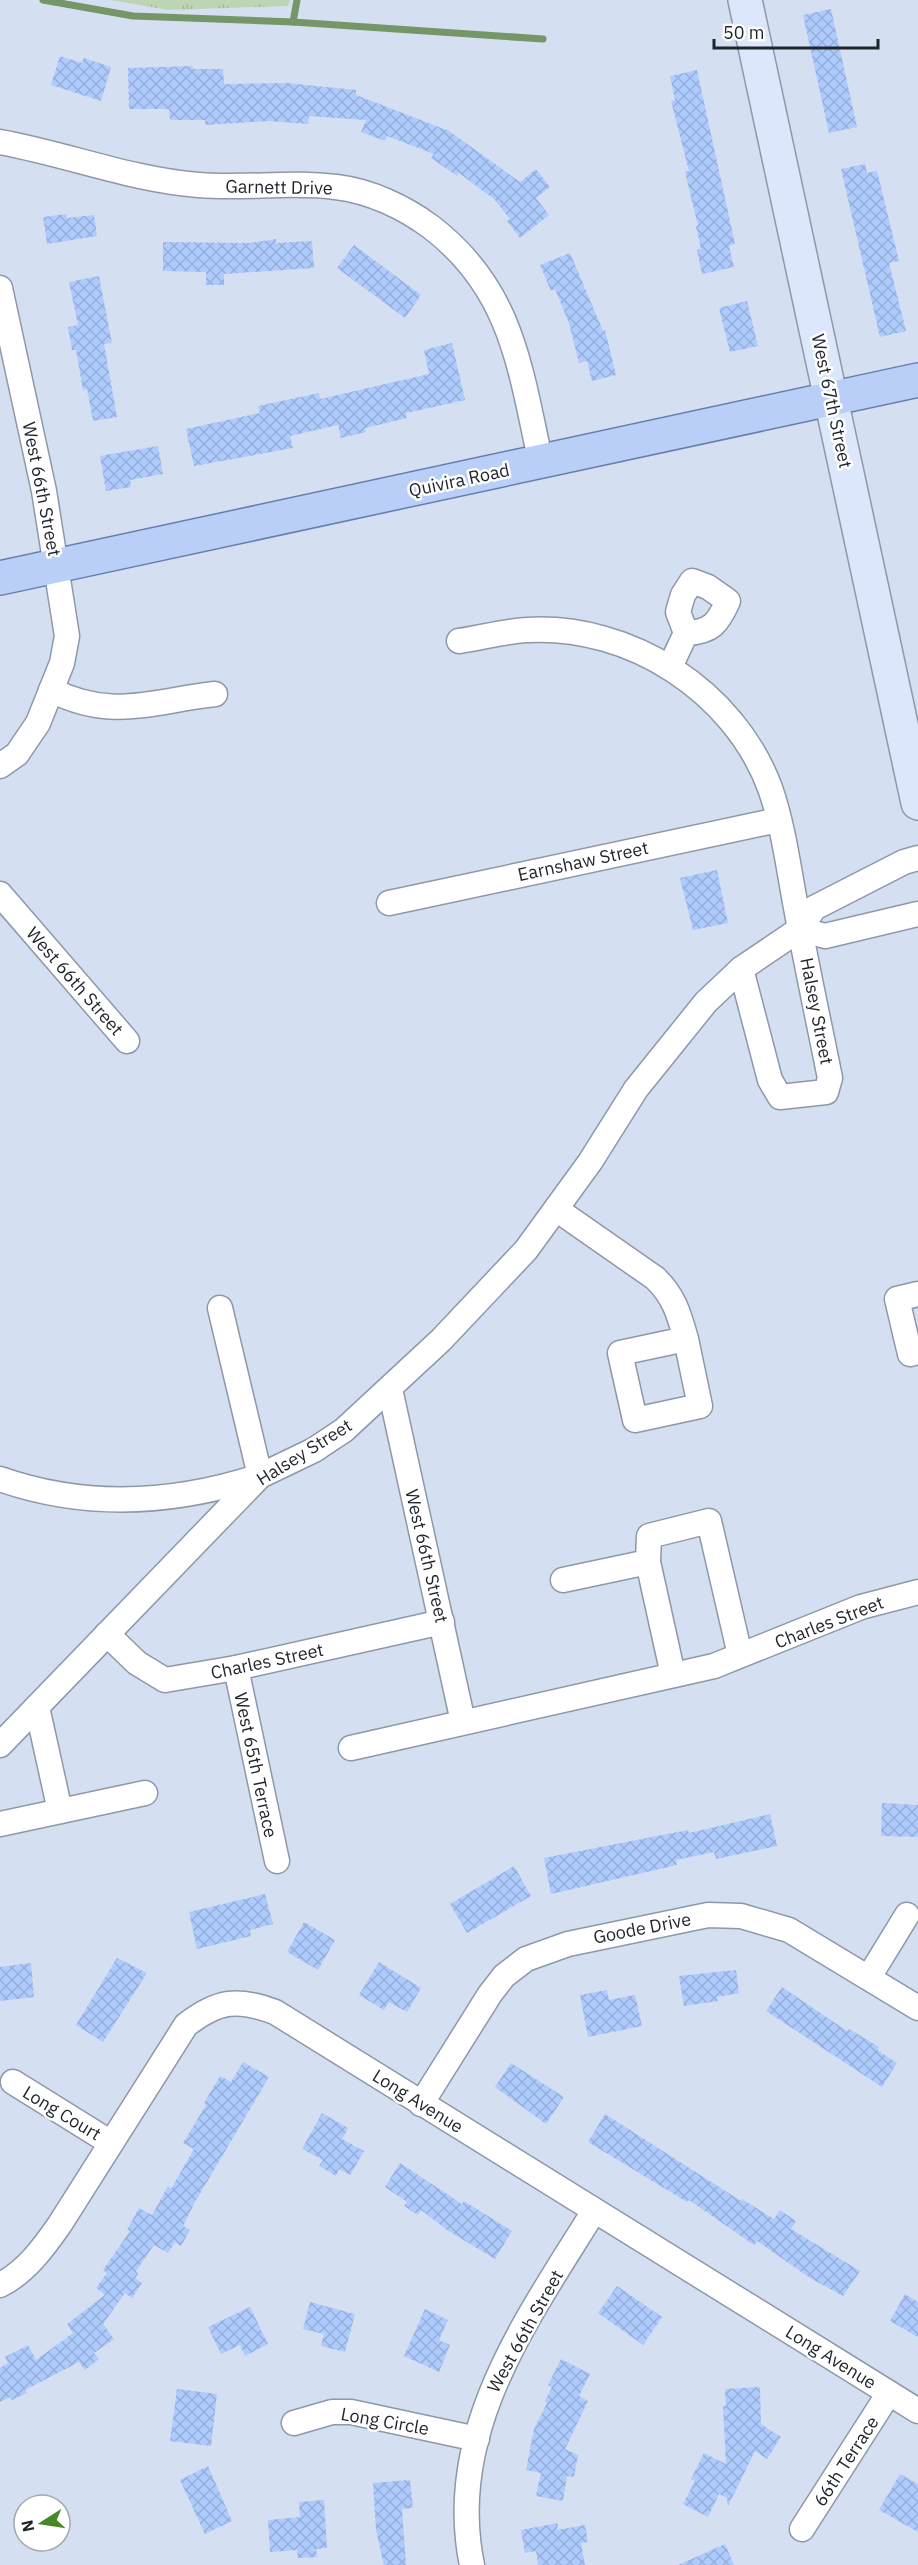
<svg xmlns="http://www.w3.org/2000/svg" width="918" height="2565" viewBox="0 0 918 2565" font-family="'IBM Plex Sans',sans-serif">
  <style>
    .grass { fill: url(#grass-tufts) }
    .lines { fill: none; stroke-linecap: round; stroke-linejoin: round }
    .stream { stroke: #759667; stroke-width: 7 }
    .building { fill: url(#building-cross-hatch) }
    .street-casing { stroke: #8e98a9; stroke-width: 27 }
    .secondary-casing { stroke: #8e98a9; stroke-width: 36 }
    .primary-casing { stroke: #657eac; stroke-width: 36 }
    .street { stroke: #fff; stroke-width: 24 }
    .secondary { stroke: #dce7fb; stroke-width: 33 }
    .primary { stroke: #b9cff7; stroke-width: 33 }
    .labels { text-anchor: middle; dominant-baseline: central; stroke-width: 5; stroke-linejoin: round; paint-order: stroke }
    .street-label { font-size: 18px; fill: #1f232a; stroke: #fff }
  </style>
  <defs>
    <pattern id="grass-tufts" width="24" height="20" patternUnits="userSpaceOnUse" patternTransform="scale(1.5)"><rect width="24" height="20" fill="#bed5b4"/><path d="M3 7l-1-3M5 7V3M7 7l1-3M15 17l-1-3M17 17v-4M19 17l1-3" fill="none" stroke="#a3b79b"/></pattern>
    <pattern id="building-cross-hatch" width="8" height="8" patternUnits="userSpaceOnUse" patternTransform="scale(1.5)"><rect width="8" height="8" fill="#aecbfe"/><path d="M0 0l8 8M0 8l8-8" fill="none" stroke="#95aeda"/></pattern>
  </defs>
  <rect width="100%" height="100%" fill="#d5dff2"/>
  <path class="grass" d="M 111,0 L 290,0 L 288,6 L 168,10 Z"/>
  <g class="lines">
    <g class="stream">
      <path d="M 43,0 L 133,16 L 293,22 L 543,39"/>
      <path d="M 293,22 L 297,0"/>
    </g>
  </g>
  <g class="building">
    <path d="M 831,9 L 857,127 L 829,133 L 803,15 Z"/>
    <path d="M 60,56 L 82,63 L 84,58 L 111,67 L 101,101 L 51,85 Z"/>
    <path d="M 192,66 L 193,69 L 223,69 L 224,84 L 287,83 L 356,90 L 356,95 L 449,131 L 520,182 L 536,169 L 550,187 L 536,198 L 549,215 L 520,238 L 507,221 L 510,219 L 494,199 L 459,173 L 457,176 L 431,158 L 434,154 L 387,136 L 385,141 L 361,132 L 366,120 L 309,116 L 308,124 L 269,121 L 205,125 L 205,120 L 170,120 L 169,109 L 129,109 L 128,68 Z"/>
    <path d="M 697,70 L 735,244 L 729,246 L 734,267 L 702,274 L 697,250 L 701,249 L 696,226 L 698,226 L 685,172 L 689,171 L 671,101 L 675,100 L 670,76 Z"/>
    <path d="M 865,164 L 867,173 L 877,171 L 899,261 L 889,263 L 906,331 L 880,337 L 841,169 Z"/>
    <path d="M 66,214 L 67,218 L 94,215 L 97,236 L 47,244 L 43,217 Z"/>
    <path d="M 276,239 L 276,243 L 312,241 L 314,268 L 224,274 L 224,285 L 206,285 L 206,272 L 163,271 L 163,242 L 250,243 Z"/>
    <path d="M 354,245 L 421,295 L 405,318 L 337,268 Z"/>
    <path d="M 570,253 L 603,331 L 605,330 L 616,375 L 592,381 L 587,361 L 579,363 L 569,323 L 555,289 L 551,291 L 540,265 Z"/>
    <path d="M 99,276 L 112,343 L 104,344 L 117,417 L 93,421 L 87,389 L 83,390 L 76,350 L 72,350 L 68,327 L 78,325 L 69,282 Z"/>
    <path d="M 747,301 L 758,346 L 730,352 L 719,308 Z"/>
    <path d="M 452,343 L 465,400 L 406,413 L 407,418 L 365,428 L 366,432 L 341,438 L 338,425 L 290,436 L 293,448 L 194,466 L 186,429 L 260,413 L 258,406 L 319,393 L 320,399 L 429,374 L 424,350 Z"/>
    <path d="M 158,446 L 163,474 L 130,480 L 131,487 L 106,491 L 100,456 Z"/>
    <path d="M 717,870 L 728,923 L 693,930 L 680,878 Z"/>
    <path d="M 882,1803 L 918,1805 L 918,1837 L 881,1836 Z"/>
    <path d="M 770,1814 L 777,1846 L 716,1859 L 714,1852 L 676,1860 L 677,1865 L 551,1894 L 544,1858 L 688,1830 L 689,1833 Z"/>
    <path d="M 514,1866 L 531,1896 L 467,1933 L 450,1904 Z"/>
    <path d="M 265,1894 L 273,1924 L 250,1930 L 251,1936 L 197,1949 L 189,1912 Z"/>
    <path d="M 304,1922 L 335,1940 L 318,1970 L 287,1952 Z"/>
    <path d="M 117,1958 L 147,1973 L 103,2042 L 76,2025 Z"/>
    <path d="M 379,1962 L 421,1988 L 407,2012 L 389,2002 L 384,2010 L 359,1995 Z"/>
    <path d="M 31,1963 L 34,1997 L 0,2001 L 0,1967 Z"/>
    <path d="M 736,1970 L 739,1993 L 717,1997 L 718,2001 L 684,2006 L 679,1976 Z"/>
    <path d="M 782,1987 L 847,2031 L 849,2029 L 879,2047 L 877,2050 L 897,2063 L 882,2087 L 766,2011 Z"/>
    <path d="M 607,1990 L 609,2000 L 635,1995 L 642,2026 L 588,2037 L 580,1995 Z"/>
    <path d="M 243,2062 L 269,2077 L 195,2202 L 183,2226 L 190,2230 L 181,2246 L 175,2242 L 168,2253 L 154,2245 L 136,2271 L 138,2274 L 135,2278 L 142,2283 L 132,2298 L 125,2293 L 103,2324 L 114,2339 L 94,2353 L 99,2359 L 85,2370 L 79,2362 L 25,2390 L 27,2393 L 12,2400 L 10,2397 L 0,2402 L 0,2368 L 8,2363 L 5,2357 L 28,2345 L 36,2360 L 73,2333 L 67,2324 L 105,2295 L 96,2288 L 107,2273 L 103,2270 L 130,2231 L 127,2230 L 139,2208 L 152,2215 L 168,2186 L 171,2189 L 194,2149 L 183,2143 L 206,2105 L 204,2103 L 220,2076 L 231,2082 Z"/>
    <path d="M 511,2063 L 564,2097 L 546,2124 L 495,2087 Z"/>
    <path d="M 322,2113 L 348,2128 L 342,2139 L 364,2151 L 350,2175 L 339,2169 L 336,2176 L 319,2166 L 323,2160 L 302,2149 Z"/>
    <path d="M 605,2114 L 741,2201 L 742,2199 L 774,2219 L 780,2210 L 796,2221 L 791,2229 L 860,2271 L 843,2296 L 810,2278 L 757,2241 L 754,2245 L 689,2200 L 687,2202 L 588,2142 Z"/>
    <path d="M 400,2163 L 462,2204 L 464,2201 L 512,2231 L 495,2259 L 447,2230 L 421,2210 L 418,2215 L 404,2206 L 407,2202 L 385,2187 Z"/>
    <path d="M 617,2286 L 662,2317 L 643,2345 L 598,2313 Z"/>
    <path d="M 905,2294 L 918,2302 L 918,2337 L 890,2321 Z"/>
    <path d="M 310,2302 L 355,2314 L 345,2352 L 321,2346 L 324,2334 L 303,2329 Z"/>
    <path d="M 250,2307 L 268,2344 L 245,2356 L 240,2345 L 221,2354 L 208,2327 Z"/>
    <path d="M 425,2309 L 448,2320 L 439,2340 L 450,2345 L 439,2372 L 404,2356 Z"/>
    <path d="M 561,2359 L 590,2374 L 579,2396 L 588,2401 L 565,2449 L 578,2455 L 574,2477 L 567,2476 L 563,2501 L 536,2496 L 541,2473 L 526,2470 L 534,2429 L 547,2403 L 545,2401 L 552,2387 L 548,2385 Z"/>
    <path d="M 760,2387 L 761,2424 L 781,2437 L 767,2459 L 755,2451 L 728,2506 L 727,2498 L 719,2494 L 708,2517 L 683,2504 L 695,2481 L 691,2479 L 704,2453 L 726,2464 L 723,2406 L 726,2406 L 725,2389 Z"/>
    <path d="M 177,2389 L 217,2394 L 211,2446 L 170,2441 Z"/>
    <path d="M 208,2466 L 232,2521 L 205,2534 L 180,2480 Z"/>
    <path d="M 900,2474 L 918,2484 L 918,2532 L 879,2510 Z"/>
    <path d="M 410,2480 L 413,2508 L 402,2509 L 406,2565 L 384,2565 L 376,2530 L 373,2483 Z"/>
    <path d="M 324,2500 L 327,2548 L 316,2549 L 317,2557 L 298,2558 L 297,2550 L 270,2552 L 268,2520 L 300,2517 L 299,2502 Z"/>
    <path d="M 558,2523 L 557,2530 L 585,2525 L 588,2542 L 581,2543 L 585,2565 L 538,2565 L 536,2551 L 525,2553 L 521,2530 Z"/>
    <path d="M 725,2544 L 734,2565 L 678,2565 Z"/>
  </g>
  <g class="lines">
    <defs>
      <g id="street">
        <path d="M 0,142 C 67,154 131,180 199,185 C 245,189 290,181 336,187 C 370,191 404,207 431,227 C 513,290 520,369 541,463"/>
        <path d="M 0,288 L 44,491 L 67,636 L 62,663 L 38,723 L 17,754 L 0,766"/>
        <path d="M 459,641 C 481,638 504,631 527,630 C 630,624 734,691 770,788 C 784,828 789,872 797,913 C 807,968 819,1023 830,1078 L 826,1092 L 780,1097 L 770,1080 L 741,969"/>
        <path d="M 670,667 L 686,633 L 678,612 L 683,595 L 692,581 L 708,587 L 728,601 C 718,623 712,632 686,633"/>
        <path d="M 51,690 C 113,721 152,701 215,694"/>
        <path d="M 0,894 L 127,1041"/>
        <path d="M 389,903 L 778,820"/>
        <path d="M 800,929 L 825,936 L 918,914"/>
        <path d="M 556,1209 L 655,1278 C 674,1296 679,1314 686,1339 L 620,1353 L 635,1420 L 700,1406 L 686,1339"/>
        <path d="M 918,1294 L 897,1299 L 910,1354 L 918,1352"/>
        <path d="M 390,1389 L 463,1722"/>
        <path d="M 0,1479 C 86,1509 174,1504 260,1476 L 220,1308"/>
        <path d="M 648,1562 L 649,1536 L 709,1521 L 740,1655"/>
        <path d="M 563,1580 L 648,1562 L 673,1675"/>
        <path d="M 107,1634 L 137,1663 L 165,1680 L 236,1668 L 442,1622"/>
        <path d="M 236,1668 L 277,1861"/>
        <path d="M 37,1707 L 60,1811"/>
        <path d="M 0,1745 L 260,1476 L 314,1450 L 344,1430 L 441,1340 L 526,1250 L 590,1162 L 636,1089 L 706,1002 L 741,969 L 800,929 L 814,908 L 904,862 L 918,858"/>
        <path d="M 351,1748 L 714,1666 L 861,1607 L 918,1592"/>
        <path d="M 0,1824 L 145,1793"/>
        <path d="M 869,1977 L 907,1915"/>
        <path d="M 13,2082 L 111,2143"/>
        <path d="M 421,2104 L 490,1994 L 504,1976 L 526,1959 L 568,1944 L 708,1915 L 741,1916 L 789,1930 L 918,2008"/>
        <path d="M 0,2285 C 26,2272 44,2247 60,2224 L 186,2025 C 218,2000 238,1998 275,2012 L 918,2411"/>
        <path d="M 294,2423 L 332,2412 L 351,2412 L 477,2439"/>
        <path d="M 802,2529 L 889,2393"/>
        <path d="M 472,2565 C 444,2431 528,2318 594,2211"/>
      </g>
      <path id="secondary" d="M 745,0 L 918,803"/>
      <path id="primary" d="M 0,578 L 918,380"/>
    </defs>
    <use href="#street" class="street-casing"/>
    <use href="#secondary" class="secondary-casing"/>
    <use href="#primary" class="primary-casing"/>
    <use href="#street" class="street"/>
    <use href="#secondary" class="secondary"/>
    <use href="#primary" class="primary"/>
  </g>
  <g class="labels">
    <g class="street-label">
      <text transform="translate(279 187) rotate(1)">Garnett Drive</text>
      <text transform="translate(832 401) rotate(78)">West 67th Street</text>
      <text transform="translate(459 480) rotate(-12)">Quivira Road</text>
      <text transform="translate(42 489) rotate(79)">West 66th Street</text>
      <text transform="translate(583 861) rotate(-12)">Earnshaw Street</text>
      <text transform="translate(75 981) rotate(49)">West 66th Street</text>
      <text transform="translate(817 1011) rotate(79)">Halsey Street</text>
      <text transform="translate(304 1452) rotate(-32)">Halsey Street</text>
      <text transform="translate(427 1556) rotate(77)">West 66th Street</text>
      <text transform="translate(829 1622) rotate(-21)">Charles Street</text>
      <text transform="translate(267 1661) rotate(-12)">Charles Street</text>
      <text transform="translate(256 1765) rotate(78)">West 65th Terrace</text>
      <text transform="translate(642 1928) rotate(-11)">Goode Drive</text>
      <text transform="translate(418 2101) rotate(32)">Long Avenue</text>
      <text transform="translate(62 2113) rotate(31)">Long Court</text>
      <text transform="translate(525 2331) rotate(-61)">West 66th Street</text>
      <text transform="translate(831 2357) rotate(32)">Long Avenue</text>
      <text transform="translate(385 2421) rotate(10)">Long Circle</text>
      <text transform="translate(846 2461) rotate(-57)">66th Terrace</text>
    </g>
  </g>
  <g transform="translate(42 2523) rotate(258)"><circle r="28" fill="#ffffff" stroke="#a5a7aa" stroke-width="1.5"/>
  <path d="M0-4.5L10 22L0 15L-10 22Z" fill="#488727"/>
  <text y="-9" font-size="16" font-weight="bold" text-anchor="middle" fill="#1f232a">N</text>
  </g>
  <path d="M714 39v9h164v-9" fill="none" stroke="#1f232a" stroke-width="3"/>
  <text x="723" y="39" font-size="18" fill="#1f232a" stroke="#ffffff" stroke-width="4.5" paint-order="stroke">50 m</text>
</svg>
